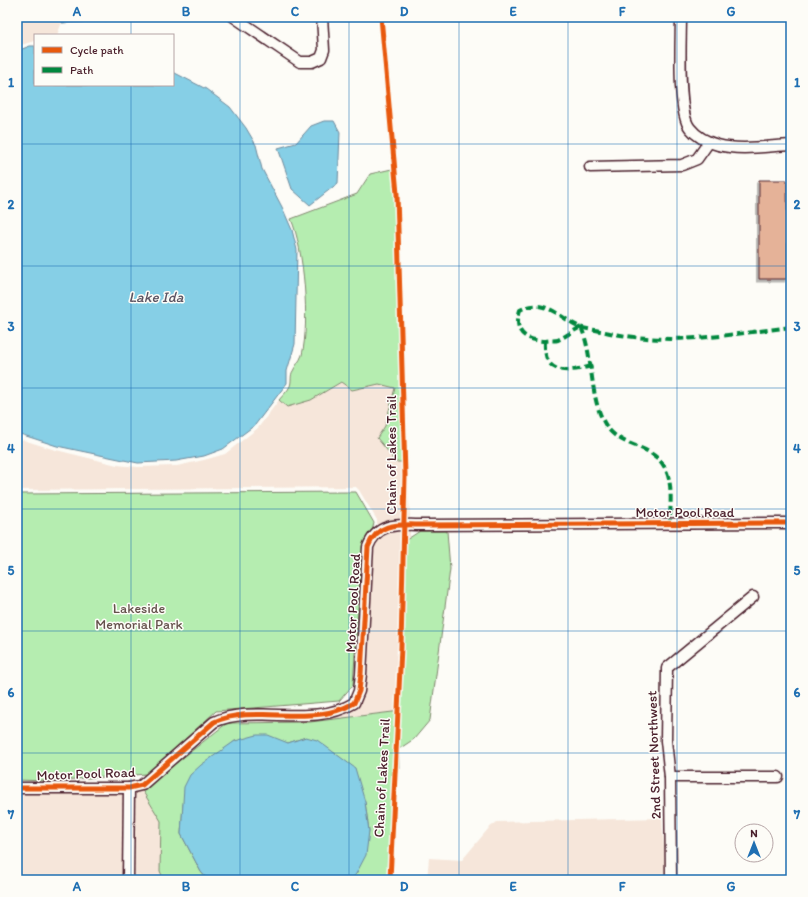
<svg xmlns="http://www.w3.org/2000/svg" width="808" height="897" viewBox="0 0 808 897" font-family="Itim,sans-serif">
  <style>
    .built { fill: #f6e6da }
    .green { fill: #b5edb0; stroke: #80866e }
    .water { fill: #86cfe6; stroke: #6e899b }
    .building { fill: #e5b298; stroke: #4a1f2b; filter: url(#shadow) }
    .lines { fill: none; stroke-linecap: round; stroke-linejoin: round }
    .street-casing { stroke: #4a1f2b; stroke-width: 13 }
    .street { stroke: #fdfcf7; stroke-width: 10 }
    .quiet { stroke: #00873e; stroke-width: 4; stroke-dasharray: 8 4; stroke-linecap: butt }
    .cycleway-casing { stroke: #fdfcf7; stroke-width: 8 }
    .cycleway { stroke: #e8590c; stroke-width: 5 }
    .grid { fill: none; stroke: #1f6fb2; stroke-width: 1; stroke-opacity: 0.55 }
    .labels { text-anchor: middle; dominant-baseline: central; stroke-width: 3; stroke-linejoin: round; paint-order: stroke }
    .street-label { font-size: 14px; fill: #4a1f2b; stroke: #fdfcf7 }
    .park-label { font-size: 14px; fill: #65524c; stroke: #fdfcf7 }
    .water-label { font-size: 15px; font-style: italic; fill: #5c5463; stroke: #fdfcf7 }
    .neatline { fill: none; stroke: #1f6fb2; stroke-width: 1.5 }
    .grid-label { font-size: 13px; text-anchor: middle; font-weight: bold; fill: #1f6fb2 }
  </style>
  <defs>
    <filter id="shadow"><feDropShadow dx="-3" dy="3" stdDeviation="0" flood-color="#0004"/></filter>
  </defs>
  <rect width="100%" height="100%" fill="#fdfcf7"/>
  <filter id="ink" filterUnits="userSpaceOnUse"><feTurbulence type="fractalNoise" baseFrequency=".025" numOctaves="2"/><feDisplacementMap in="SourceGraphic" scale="8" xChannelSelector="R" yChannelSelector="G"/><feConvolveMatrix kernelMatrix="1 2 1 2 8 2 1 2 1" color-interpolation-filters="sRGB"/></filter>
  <g filter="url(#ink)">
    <g class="built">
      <path d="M 17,17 L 64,17 L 57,35 L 35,35 L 35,41 L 17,46 Z"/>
      <path d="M 342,382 L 352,390 L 379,384 L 395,388 L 385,426 L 377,438 L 392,455 L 394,462 L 407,462 L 410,520 L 383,522 L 377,525 L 377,520 L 359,490 L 356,487 L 17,490 L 17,438 L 52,449 L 117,465 L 138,467 L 177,466 L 204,460 L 225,454 L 258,428 L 279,400 L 287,407 L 311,400 Z"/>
      <path d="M 410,531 L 410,537 L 403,542 L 401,711 L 310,722 L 231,722 L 327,720 L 350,712 L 358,706 L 364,693 L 366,675 L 373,548 L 380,536 L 385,533 Z"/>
      <path d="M 142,790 L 161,821 L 160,871 L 164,880 L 133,880 L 133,792 Z"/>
      <path d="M 17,793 L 124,793 L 123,880 L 17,880 Z"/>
      <path d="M 662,818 L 666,880 L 427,880 L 429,858 L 462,860 L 489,828 L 497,822 Z"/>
    </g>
    <g class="green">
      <path d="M 396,168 L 407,462 L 394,462 L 391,455 L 377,438 L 385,426 L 395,388 L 379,384 L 352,390 L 341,382 L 311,400 L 287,407 L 279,400 C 282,396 288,391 290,386 C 292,381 290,375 293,371 C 295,366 300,361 302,355 C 310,322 304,249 291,219 L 357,194 L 370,174 Z"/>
      <path d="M 356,492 L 374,523 L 360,580 L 353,685 L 339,701 L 216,711 L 147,774 L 47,781 L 17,780 L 17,494 Z"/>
      <path d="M 420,531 L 447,531 L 450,569 L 430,720 L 414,739 L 399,749 L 399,767 L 394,799 L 393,880 L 350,880 L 356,874 L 369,831 L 365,802 L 306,737 L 288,743 L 235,741 L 219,754 L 183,804 L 181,834 L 201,872 L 208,880 L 164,880 L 160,871 L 161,821 L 142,790 L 227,723 L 310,722 L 401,711 L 403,542 Z"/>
    </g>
    <g class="water">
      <path d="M 64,17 L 117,17 L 117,20 L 62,23 Z"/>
      <path d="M 30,46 L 35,46 L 35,85 L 173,85 L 173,72 L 206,89 L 230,107 L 246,128 L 256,145 L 262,169 L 282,207 L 292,230 L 297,250 L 295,344 L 287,371 L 287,383 L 255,425 L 223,449 L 204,456 L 176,461 L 138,463 L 57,446 L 17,433 L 17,51 Z"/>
      <path d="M 324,121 L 334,121 L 340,132 L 338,183 L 310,205 L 292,189 L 278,148 L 296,143 L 311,126 Z"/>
      <path d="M 257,735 L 268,735 L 288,743 L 306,737 L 317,740 L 355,768 L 365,802 L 369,831 L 366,855 L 356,874 L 350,880 L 208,880 L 201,872 L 181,834 L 184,787 L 190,775 L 201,765 L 235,741 Z"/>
    </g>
    <path class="building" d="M 759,180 L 787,180 L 788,279 L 759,279 Z"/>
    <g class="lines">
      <defs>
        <g id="street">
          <path d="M 234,17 L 300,62 L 312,62 L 321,58 L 324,50 L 322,17"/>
          <path d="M 681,17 C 681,40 677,113 690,128 C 697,137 707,142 718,145 C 740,151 768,146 791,145"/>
          <path d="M 590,167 L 682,165 L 697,159 L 709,142"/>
          <path d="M 670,777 L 778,777"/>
          <path d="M 17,788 L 129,788 L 142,785 L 214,722 C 257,703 310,729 354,703 L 359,691 L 361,674 L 368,547 C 378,521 400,525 424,525 L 791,523"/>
          <path d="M 128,880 L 129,788"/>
          <path d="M 671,880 L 670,777 L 666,741 L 667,668 L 753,597"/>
        </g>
      </defs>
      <use href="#street" class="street-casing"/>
      <use href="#street" class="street"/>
      <g class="quiet">
        <path d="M 581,327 C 573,331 566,336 558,340 C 555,341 550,340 546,341 C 525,341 513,332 520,310 C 545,297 558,317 580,327 C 586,329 594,330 601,331 C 666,347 726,335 791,327"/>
        <path d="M 581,327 C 594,357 589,397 605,424 C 610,433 618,438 628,443 C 635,446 645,449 652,454 C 676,469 670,500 670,524"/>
        <path d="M 545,341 C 543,375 565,373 592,366"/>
      </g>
      <defs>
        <g id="cycleway">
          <path d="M 381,17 L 397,194 L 405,475 L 401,647 L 390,880"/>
          <path d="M 17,788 L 129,788 L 142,785 L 214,722 C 257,703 310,729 354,703 L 359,691 L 361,674 L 368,547 C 378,521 400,525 424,525 L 791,523"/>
        </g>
      </defs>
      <use href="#cycleway" class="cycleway-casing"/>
      <use href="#cycleway" class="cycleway"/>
    </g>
  </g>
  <path class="grid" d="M 131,17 L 131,35M 240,17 L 240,880M 349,17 L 349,880M 459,17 L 459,880M 568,17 L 568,880M 677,17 L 677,880M 131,85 L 131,880M 17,144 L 791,144M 17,266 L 791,266M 17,388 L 791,388M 17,509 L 791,509M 17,631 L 791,631M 17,753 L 791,753"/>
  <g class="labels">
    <g class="street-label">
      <text transform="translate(391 455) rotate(-90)">Chain of Lakes Trail</text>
      <text x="685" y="512">Motor Pool Road</text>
      <text transform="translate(353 603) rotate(-87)">Motor Pool Road</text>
      <text transform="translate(654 755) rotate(-92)">2nd Street Northwest</text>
      <text transform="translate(86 774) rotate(-2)">Motor Pool Road</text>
      <text transform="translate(382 778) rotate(-87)">Chain of Lakes Trail</text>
    </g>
    <g class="park-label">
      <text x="139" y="608">Lakeside<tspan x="139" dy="16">Memorial Park</tspan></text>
    </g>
    <g class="water-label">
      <text x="156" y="297">Lake Ida</text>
    </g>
  </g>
  <rect width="808" height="897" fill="none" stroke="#fdfcf7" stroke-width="44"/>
  <rect x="34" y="34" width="140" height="52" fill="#fdfcf7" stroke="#b5a4a5"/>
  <rect x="42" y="47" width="20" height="6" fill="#e8590c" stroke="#b5a4a5"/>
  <text x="70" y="54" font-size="12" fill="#4a1f2b">Cycle path</text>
  <rect x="42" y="67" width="20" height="6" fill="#00873e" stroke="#b5a4a5"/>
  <text x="70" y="74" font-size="12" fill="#4a1f2b">Path</text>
  <g transform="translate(754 843)"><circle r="19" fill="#fdfcf7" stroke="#b5a4a5"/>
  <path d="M0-3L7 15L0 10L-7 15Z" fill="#1f6fb2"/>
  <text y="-6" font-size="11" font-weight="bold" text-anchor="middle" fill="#4a1f2b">N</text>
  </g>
  <rect x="22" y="22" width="764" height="853" class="neatline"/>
  <g class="grid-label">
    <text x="77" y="16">A</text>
    <text x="186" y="16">B</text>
    <text x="295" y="16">C</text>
    <text x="404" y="16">D</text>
    <text x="513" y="16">E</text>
    <text x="622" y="16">F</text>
    <text x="731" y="16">G</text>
    <text x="11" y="87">1</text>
    <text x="797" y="87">1</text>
    <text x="11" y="209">2</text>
    <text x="797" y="209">2</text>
    <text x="11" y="331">3</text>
    <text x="797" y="331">3</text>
    <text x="11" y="453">4</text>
    <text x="797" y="453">4</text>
    <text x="11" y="575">5</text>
    <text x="797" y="575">5</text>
    <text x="11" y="697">6</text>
    <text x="797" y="697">6</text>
    <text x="11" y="819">7</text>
    <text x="797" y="819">7</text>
    <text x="77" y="891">A</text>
    <text x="186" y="891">B</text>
    <text x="295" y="891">C</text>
    <text x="404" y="891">D</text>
    <text x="513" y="891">E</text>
    <text x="622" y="891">F</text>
    <text x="731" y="891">G</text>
  </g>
</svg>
